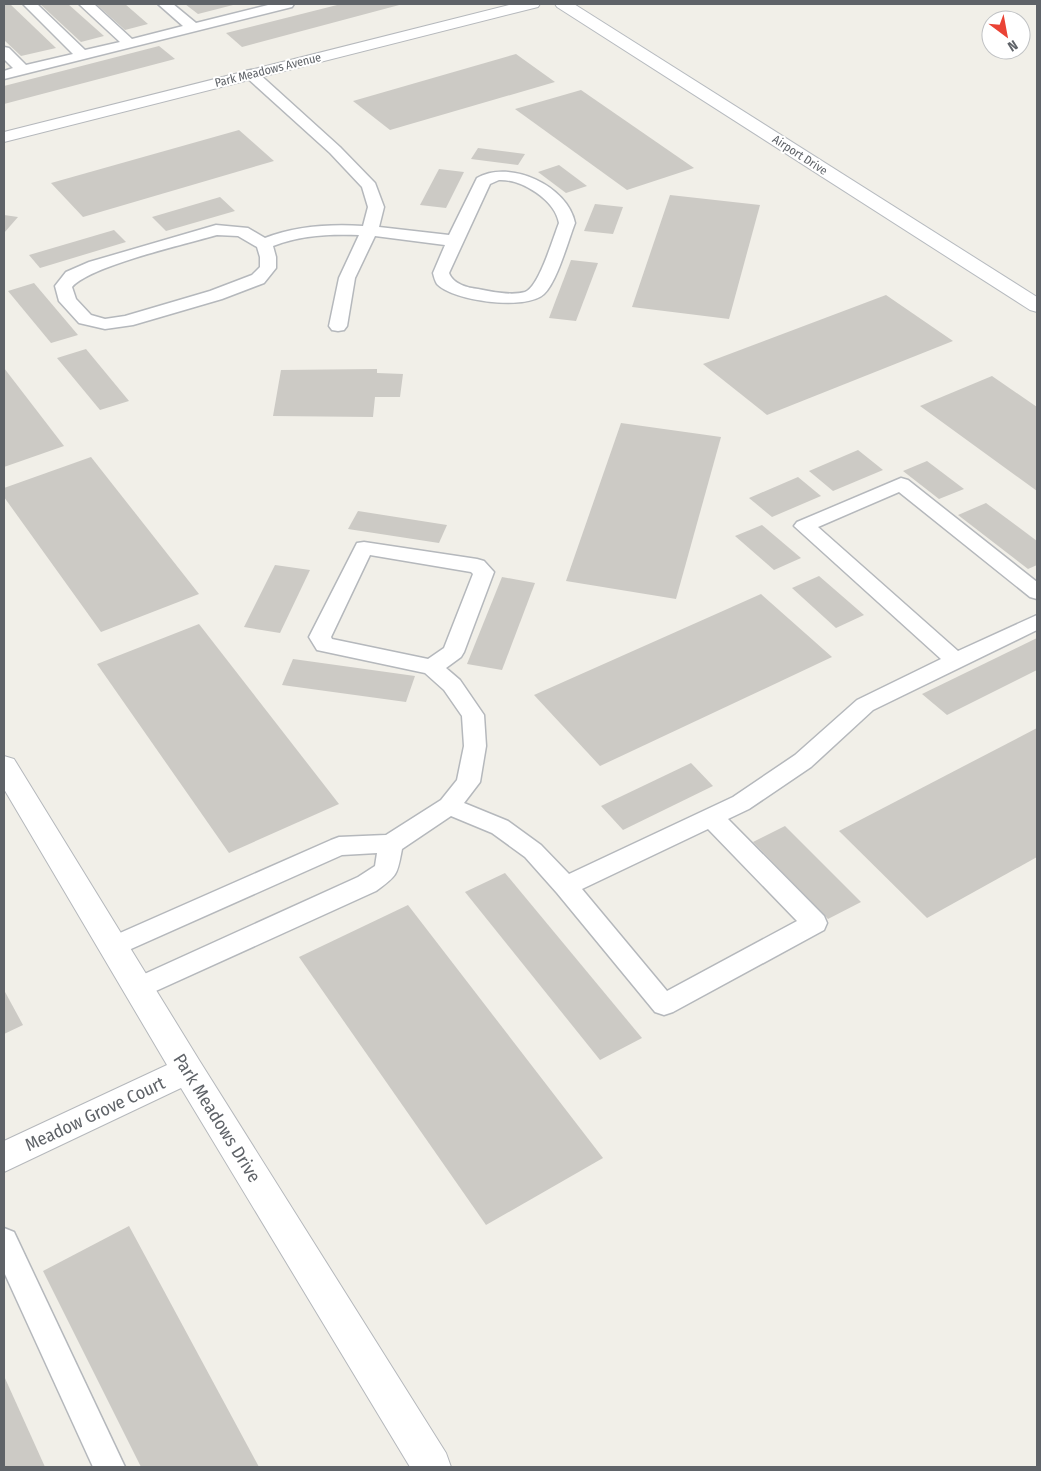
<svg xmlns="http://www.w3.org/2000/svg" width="1041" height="1471" viewBox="0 0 1041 1471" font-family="'Fira Sans Condensed',sans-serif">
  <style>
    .building { fill: #cccac5 }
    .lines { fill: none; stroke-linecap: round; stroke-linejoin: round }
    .service-casing { stroke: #b5b8bc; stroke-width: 3 }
    .minor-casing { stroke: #b5b8bc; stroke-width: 2 }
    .secondary-casing { stroke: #b6babf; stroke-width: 2 }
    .service { fill: #fff; fill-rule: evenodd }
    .minor { fill: #fff; fill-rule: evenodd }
    .secondary { fill: #fff; fill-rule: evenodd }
    .labels { text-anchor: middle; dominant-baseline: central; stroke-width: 4; stroke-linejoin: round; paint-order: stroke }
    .far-street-label { font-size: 12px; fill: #5f6368; stroke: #fff }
    .near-street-label { font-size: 18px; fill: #5f6368; stroke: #fff }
  </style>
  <rect width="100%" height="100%" fill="#f1efe8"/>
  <g class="building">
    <path d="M 4,4 L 10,4 L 56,48 L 21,56 L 4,40 Z"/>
    <path d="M 40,4 L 68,4 L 104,36 L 81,42 Z"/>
    <path d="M 96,4 L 125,4 L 148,24 L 125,30 Z"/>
    <path d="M 185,4 L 237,4 L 198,14 Z"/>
    <path d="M 341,4 L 403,4 L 242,47 L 226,33 Z"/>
    <path d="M 159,46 L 175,59 L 4,104 L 4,86 Z"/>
    <path d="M 516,54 L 555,82 L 390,130 L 353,101 Z"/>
    <path d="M 581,90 L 694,168 L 627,190 L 515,109 Z"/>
    <path d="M 239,130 L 274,161 L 83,217 L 51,183 Z"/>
    <path d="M 478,148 L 525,154 L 518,165 L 471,159 Z"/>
    <path d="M 559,165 L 587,186 L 566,193 L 538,172 Z"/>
    <path d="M 439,169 L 464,172 L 446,208 L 420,205 Z"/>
    <path d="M 670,195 L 760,205 L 729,319 L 632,307 Z"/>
    <path d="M 220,197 L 235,211 L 166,231 L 152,217 Z"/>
    <path d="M 595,204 L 623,207 L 613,234 L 584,231 Z"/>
    <path d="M 4,215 L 18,217 L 4,233 Z"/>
    <path d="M 114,230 L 126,242 L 40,268 L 29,255 Z"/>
    <path d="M 571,260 L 598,263 L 576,321 L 549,318 Z"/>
    <path d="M 34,283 L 78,335 L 51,343 L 8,291 Z"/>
    <path d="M 886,295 L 953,341 L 767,415 L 703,364 Z"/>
    <path d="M 86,349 L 129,401 L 100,410 L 57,358 Z"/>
    <path d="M 4,368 L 64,446 L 4,467 Z"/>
    <path d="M 377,369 L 377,373 L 403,374 L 400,397 L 375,397 L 373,417 L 273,416 L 281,370 Z"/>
    <path d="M 992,376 L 1037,407 L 1037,491 L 920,406 Z"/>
    <path d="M 621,423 L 721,437 L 676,599 L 566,581 Z"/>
    <path d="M 858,450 L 883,470 L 833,491 L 809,471 Z"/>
    <path d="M 91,457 L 199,594 L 101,632 L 4,497 L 4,488 Z"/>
    <path d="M 927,461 L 964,489 L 939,499 L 903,471 Z"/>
    <path d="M 798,477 L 821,496 L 772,517 L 749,498 Z"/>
    <path d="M 986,503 L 1037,541 L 1037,565 L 1028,569 L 958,515 Z"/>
    <path d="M 358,511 L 447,525 L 439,543 L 348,529 Z"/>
    <path d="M 762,525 L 801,558 L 774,570 L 735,536 Z"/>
    <path d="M 275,565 L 310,570 L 280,633 L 244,627 Z"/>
    <path d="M 819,576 L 864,615 L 836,628 L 792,588 Z"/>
    <path d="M 502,577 L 535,583 L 502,670 L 467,664 Z"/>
    <path d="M 761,594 L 832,657 L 600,766 L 534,695 Z"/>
    <path d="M 199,624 L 339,804 L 229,853 L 97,664 Z"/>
    <path d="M 1037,638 L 1037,670 L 947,715 L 922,694 Z"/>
    <path d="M 293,659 L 415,676 L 406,702 L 282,685 Z"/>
    <path d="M 1037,728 L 1037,857 L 927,918 L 839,831 Z"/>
    <path d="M 691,763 L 713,786 L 623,830 L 601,806 Z"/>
    <path d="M 785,826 L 861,902 L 828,919 L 753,842 Z"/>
    <path d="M 505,873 L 642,1038 L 600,1060 L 465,892 Z"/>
    <path d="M 408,905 L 603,1158 L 486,1225 L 299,957 Z"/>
    <path d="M 4,990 L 23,1025 L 4,1034 Z"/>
    <path d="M 129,1226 L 259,1467 L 141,1467 L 43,1271 Z"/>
    <path d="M 4,1376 L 45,1467 L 4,1467 Z"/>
  </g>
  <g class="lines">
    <defs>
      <g id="service">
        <path d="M 23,4 L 37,4 L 85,50 L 120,42 L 79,4 L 94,4 L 132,39 L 183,26 L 158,4 L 173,4 L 196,23 L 272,4 L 294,4 L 292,7 L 4,79 L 4,71 L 13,68 L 4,59 L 4,47 L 9,48 L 26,65 L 73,54 Z"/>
        <path d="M 251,70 L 256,71 L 340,147 L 375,183 L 384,207 L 379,227 L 449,235 L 477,178 C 510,159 568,186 575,223 C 568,241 557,282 544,294 C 526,311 453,301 437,284 C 435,281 434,277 433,273 L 445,245 L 375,236 L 355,278 L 347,326 L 344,330 L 338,331 L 332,330 L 329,326 L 339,278 L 359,235 C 330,234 301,235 273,246 L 276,257 L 276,268 L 264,283 L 222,299 L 133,325 L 105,329 L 79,323 L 59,301 L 55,286 L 66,272 L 89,262 L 216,225 L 248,228 L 265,238 C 296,226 330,224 363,226 L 368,207 L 362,187 L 330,153 L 246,77 L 244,74 L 246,71 ZM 499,180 C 522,179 555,200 559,223 C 553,238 539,287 525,292 C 512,296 492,292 478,289 C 468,288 453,284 449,273 L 490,184 ZM 217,235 L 238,236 L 257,247 L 260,257 L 260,267 L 252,275 L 210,291 L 125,316 L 105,319 L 91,315 L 76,299 L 72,287 C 90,266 186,244 217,235 Z"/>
        <path d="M 901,478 L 908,480 L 1037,582 L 1037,599 L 1030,597 L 899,492 L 818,527 L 958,651 L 1037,615 L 1037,630 L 873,710 L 811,767 L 749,809 L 728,819 L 824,916 L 827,923 L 824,930 L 673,1012 L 664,1015 L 655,1012 L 557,893 L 525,857 L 492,833 L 451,816 L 402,849 C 397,875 398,875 376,891 L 147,995 L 138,998 L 129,995 L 125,988 L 129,981 L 358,877 L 375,866 L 377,853 L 342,855 L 113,957 L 104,954 L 100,947 L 104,940 L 331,840 L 339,837 L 386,835 L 441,800 L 457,780 L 464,746 L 462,716 L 444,690 L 425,673 L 317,650 L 309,637 L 357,543 L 364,542 L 477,559 L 484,561 L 494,572 L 464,652 L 461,657 L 446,668 L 460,680 L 484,715 L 486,746 L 480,782 L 464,803 L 508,821 L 541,845 L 569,874 L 733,797 L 795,755 L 857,700 L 941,659 L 794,526 L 797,522 ZM 370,555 L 471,572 L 473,574 L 444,648 L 428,659 L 332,639 L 331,637 ZM 708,829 L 797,921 L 667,991 L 582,889 Z"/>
        <path d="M 4,1228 L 14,1232 L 125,1467 L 93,1467 L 4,1272 Z"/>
      </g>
      <g id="minor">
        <path d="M 513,4 L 540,4 L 538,7 L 4,142 L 4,132 Z"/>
        <path d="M 4,756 L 14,759 L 199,1060 L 446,1453 L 451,1467 L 410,1467 L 181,1088 L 4,1172 L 4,1141 L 167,1065 L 4,789 Z"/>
      </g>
      <path id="secondary" d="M 555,4 L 574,4 L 1037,297 L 1037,312 L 1030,310 L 557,7 Z"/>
    </defs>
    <use href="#service" class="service-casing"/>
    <use href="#minor" class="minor-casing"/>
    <use href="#secondary" class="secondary-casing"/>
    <use href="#service" class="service"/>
    <use href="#minor" class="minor"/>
    <use href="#secondary" class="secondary"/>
  </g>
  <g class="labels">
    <g class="far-street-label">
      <text transform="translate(268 70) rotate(-14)">Park Meadows Avenue</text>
      <text transform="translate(800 155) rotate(33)">Airport Drive</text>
    </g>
    <g class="near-street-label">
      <text transform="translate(95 1114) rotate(-25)">Meadow Grove Court</text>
      <text transform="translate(217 1118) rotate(58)">Park Meadows Drive</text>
    </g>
  </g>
  <rect width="1041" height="1471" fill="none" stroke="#5f6368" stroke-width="10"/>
  <g transform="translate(1006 35) rotate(148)"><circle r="24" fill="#ffffff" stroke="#bfc1c3"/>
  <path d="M0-4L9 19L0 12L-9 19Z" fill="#ea4335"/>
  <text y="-8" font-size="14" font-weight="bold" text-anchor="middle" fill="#5f6368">N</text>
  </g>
</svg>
